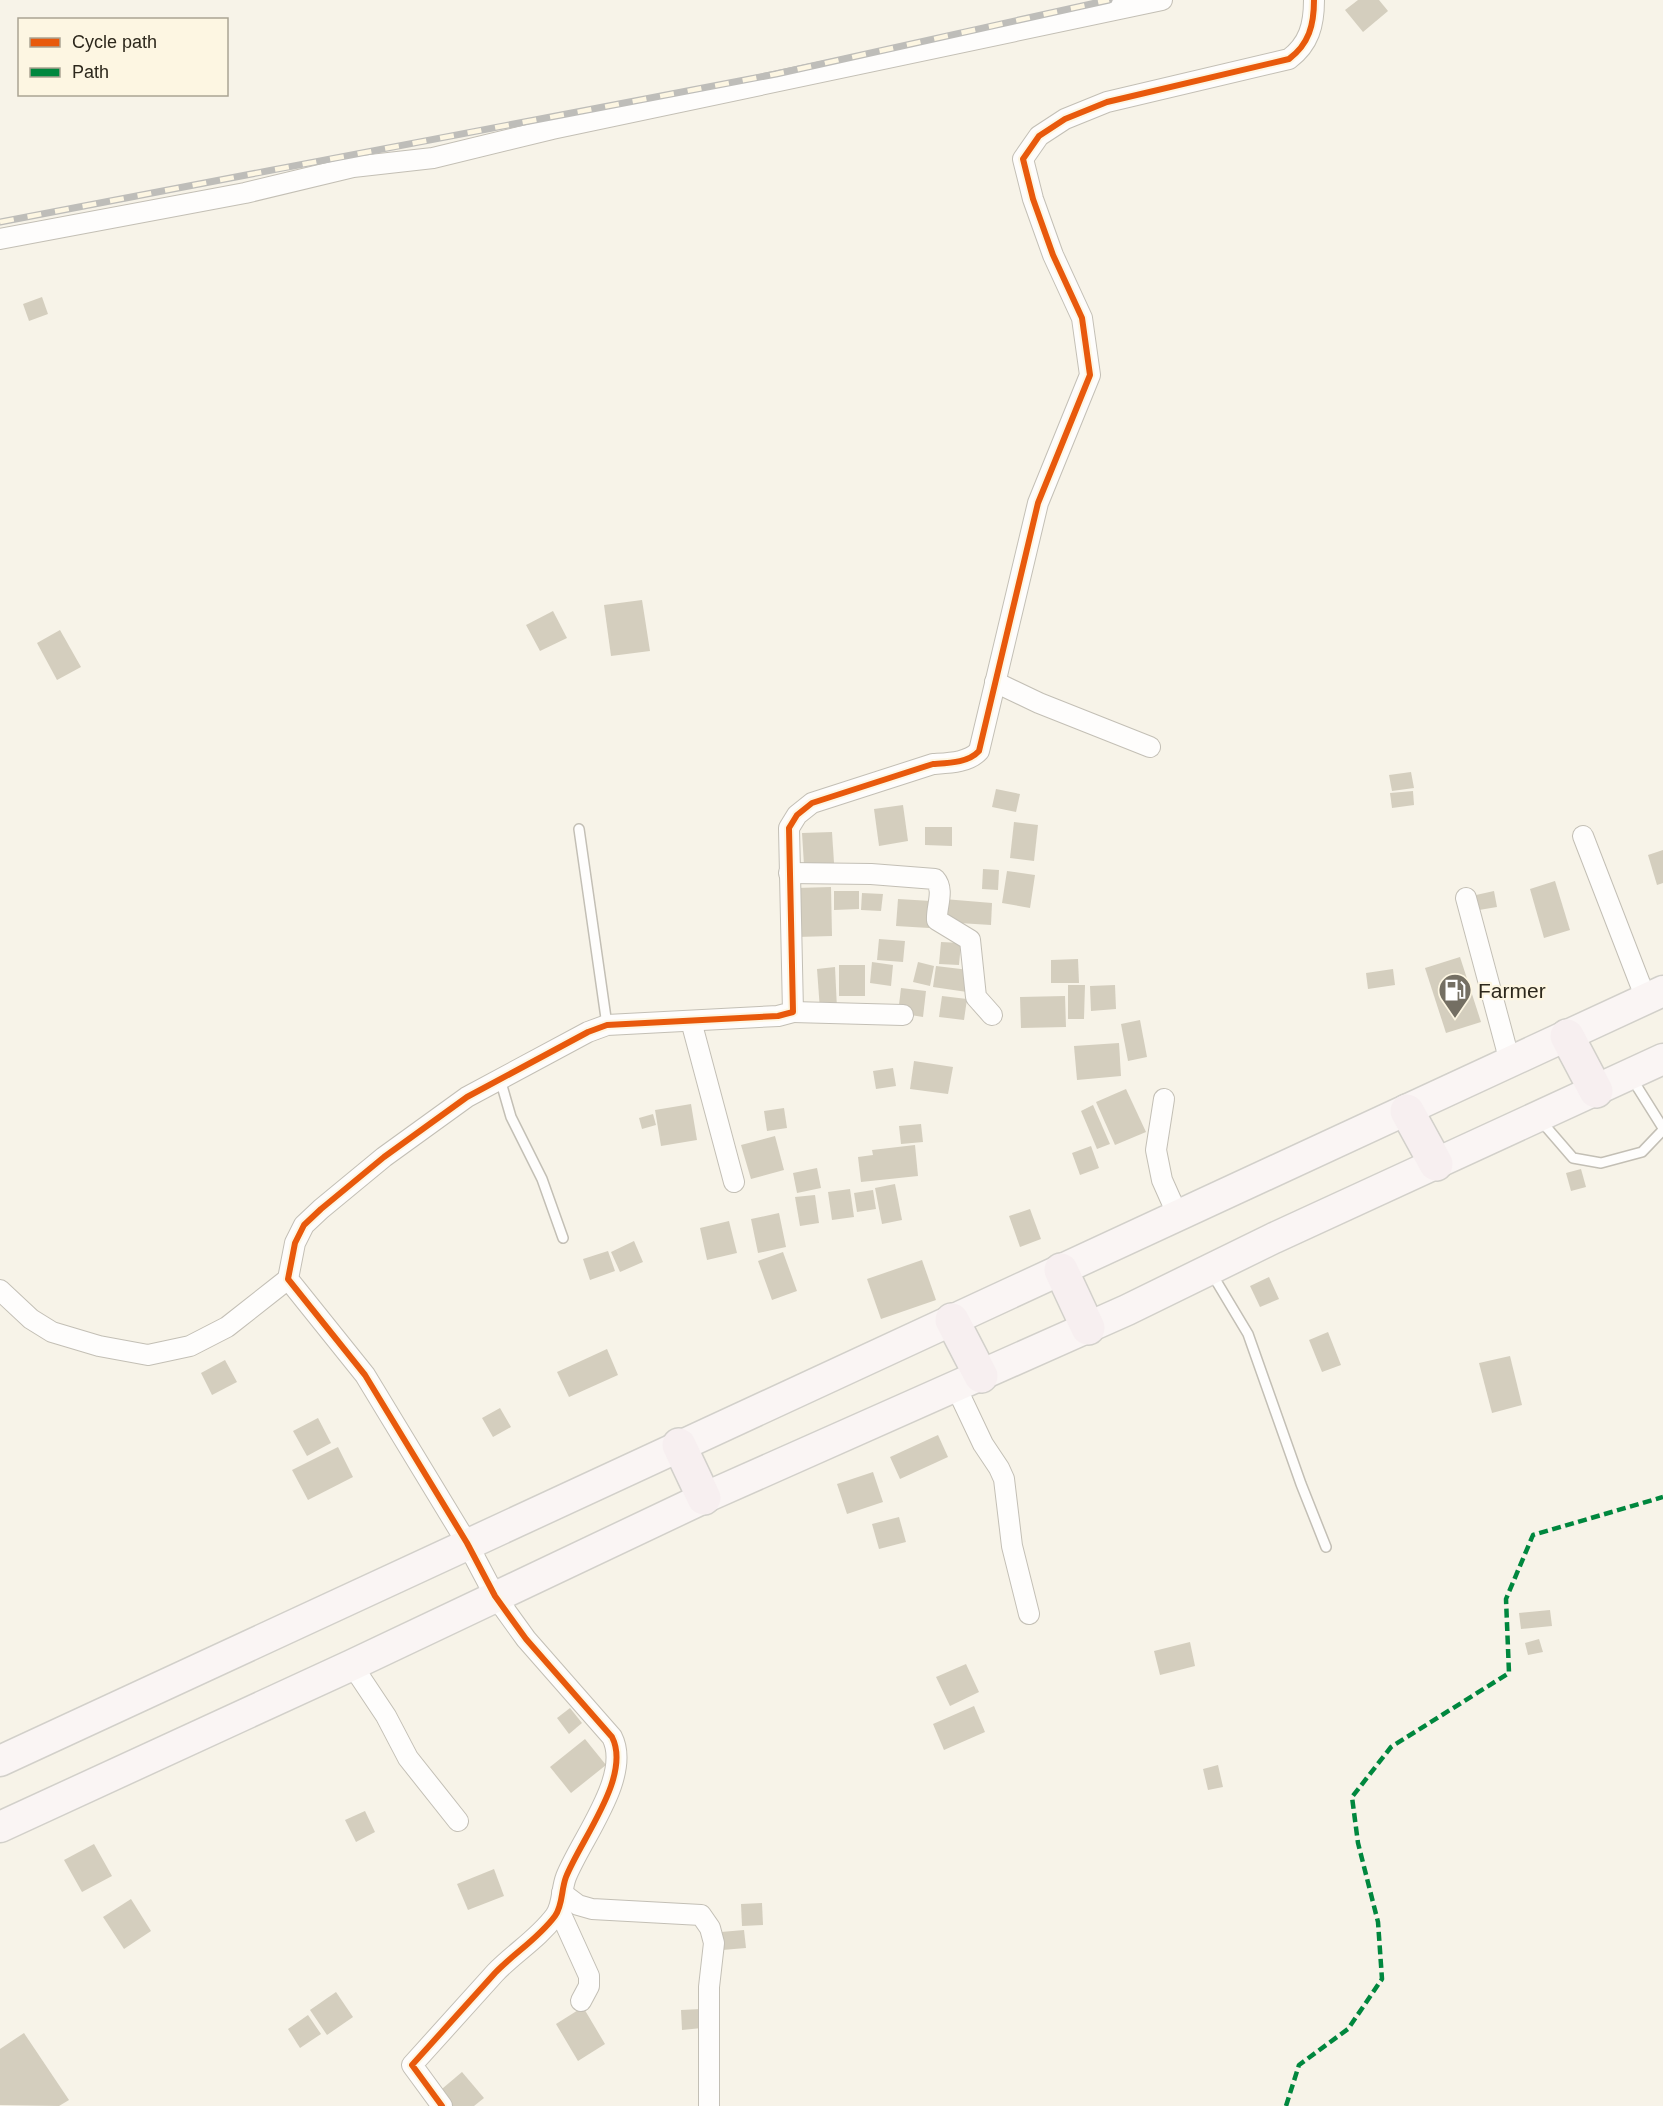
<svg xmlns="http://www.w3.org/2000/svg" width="1663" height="2106" viewBox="0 0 1663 2106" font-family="Helvetica,sans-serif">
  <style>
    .building { fill: #d4cebe }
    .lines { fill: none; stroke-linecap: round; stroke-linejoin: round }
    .lane-casing { stroke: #c3bfb5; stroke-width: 12 }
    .street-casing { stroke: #c3bfb5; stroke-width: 22 }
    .primary-casing { stroke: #d2d0ca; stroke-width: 33 }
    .highway-casing { stroke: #d2d0ca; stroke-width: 36 }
    .lane { stroke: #fefdfc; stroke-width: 9 }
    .street { stroke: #fefdfc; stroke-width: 20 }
    .primary { stroke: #faf5f4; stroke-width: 30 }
    .highway { stroke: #f7eff0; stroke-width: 33 }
    .rail-casing { stroke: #bebdb9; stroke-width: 7 }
    .rail { stroke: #fdf6e2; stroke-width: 4.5; stroke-dasharray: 14; stroke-linecap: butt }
    .quiet { stroke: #00873e; stroke-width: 4.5; stroke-dasharray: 9 4.5; stroke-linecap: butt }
    .cycleway-casing { stroke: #fdf6e2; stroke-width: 10 }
    .cycleway { stroke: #e8590c; stroke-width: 6 }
    .labels { text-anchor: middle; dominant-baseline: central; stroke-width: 4.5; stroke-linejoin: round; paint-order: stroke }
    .poi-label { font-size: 21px; fill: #2d281c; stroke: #fdf6e2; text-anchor: start }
  </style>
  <rect width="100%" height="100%" fill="#f7f3e8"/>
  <g class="building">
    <path d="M 1358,0 L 1379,0 L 1388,11 L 1363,32 L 1345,10 Z"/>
    <path d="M 42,297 L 48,314 L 29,321 L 23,304 Z"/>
    <path d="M 642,600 L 650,651 L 611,656 L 604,605 Z"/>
    <path d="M 553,611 L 567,638 L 540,651 L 526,625 Z"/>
    <path d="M 60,630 L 81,667 L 57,680 L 37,643 Z"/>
    <path d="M 1411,772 L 1414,788 L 1392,791 L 1389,775 Z"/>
    <path d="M 996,789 L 1020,794 L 1016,812 L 992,807 Z"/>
    <path d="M 1413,791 L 1414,805 L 1392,808 L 1390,793 Z"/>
    <path d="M 903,805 L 908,841 L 879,846 L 874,809 Z"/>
    <path d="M 1014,822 L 1038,825 L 1034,861 L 1010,858 Z"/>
    <path d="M 925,827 L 952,827 L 952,846 L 925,845 Z"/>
    <path d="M 832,832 L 834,863 L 804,865 L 802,833 Z"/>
    <path d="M 1663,850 L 1663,883 L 1657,885 L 1648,855 Z"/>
    <path d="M 983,869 L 999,870 L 998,890 L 982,889 Z"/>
    <path d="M 1007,871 L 1035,875 L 1030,908 L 1002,903 Z"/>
    <path d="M 1555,881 L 1570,930 L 1544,938 L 1530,889 Z"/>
    <path d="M 831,887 L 832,936 L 797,937 L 796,888 Z"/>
    <path d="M 834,891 L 859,891 L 859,909 L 834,910 Z"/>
    <path d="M 1494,891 L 1497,907 L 1479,910 L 1476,895 Z"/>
    <path d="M 862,893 L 883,894 L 881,911 L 861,910 Z"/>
    <path d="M 898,899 L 931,901 L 929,928 L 896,926 Z"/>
    <path d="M 944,899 L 992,903 L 991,925 L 943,922 Z"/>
    <path d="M 879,939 L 905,941 L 903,962 L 877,960 Z"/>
    <path d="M 941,942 L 961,943 L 959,965 L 939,964 Z"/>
    <path d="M 1460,957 L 1481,1022 L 1446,1033 L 1425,968 Z"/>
    <path d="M 1078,959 L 1079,983 L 1051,983 L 1051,960 Z"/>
    <path d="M 872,962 L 893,965 L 891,986 L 870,983 Z"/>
    <path d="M 918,962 L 934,966 L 930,986 L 913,982 Z"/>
    <rect x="839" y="965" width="26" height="31"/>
    <path d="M 936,966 L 969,970 L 967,992 L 933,987 Z"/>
    <path d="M 835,967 L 837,1009 L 820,1010 L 817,969 Z"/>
    <path d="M 1393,969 L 1395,985 L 1368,989 L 1366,973 Z"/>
    <path d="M 1068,985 L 1085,985 L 1084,1019 L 1068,1019 Z"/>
    <path d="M 1115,985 L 1116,1009 L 1091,1011 L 1090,986 Z"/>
    <path d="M 901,988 L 926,991 L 923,1017 L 898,1013 Z"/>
    <path d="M 942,996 L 967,999 L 964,1020 L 939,1017 Z"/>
    <path d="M 1065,996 L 1066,1027 L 1021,1028 L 1020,997 Z"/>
    <path d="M 1140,1020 L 1147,1057 L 1128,1061 L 1121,1024 Z"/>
    <path d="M 1119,1043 L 1121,1076 L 1077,1080 L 1074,1046 Z"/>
    <path d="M 914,1061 L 953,1067 L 948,1094 L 910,1089 Z"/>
    <path d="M 893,1068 L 896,1086 L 876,1089 L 873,1071 Z"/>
    <path d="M 1126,1089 L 1146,1132 L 1115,1145 L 1096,1102 Z"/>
    <path d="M 691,1104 L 697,1140 L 661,1146 L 655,1110 Z"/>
    <path d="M 1093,1105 L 1110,1144 L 1097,1149 L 1081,1111 Z"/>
    <path d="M 784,1108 L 787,1128 L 767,1131 L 764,1111 Z"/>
    <path d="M 653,1114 L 656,1125 L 642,1129 L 639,1118 Z"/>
    <path d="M 921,1124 L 923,1142 L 901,1144 L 899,1126 Z"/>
    <path d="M 775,1136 L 784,1170 L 751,1179 L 741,1145 Z"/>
    <path d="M 915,1145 L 918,1176 L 861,1182 L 858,1157 L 873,1155 L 872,1150 Z"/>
    <path d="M 1091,1146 L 1099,1168 L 1080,1175 L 1072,1153 Z"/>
    <path d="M 817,1168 L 821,1188 L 797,1193 L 793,1173 Z"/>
    <path d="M 1581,1169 L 1586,1187 L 1571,1191 L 1566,1173 Z"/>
    <path d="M 895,1184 L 902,1220 L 882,1224 L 875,1188 Z"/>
    <path d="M 850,1189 L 854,1217 L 832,1220 L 828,1192 Z"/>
    <path d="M 873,1190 L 876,1209 L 857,1212 L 854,1193 Z"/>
    <path d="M 815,1195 L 819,1223 L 800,1226 L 795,1197 Z"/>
    <path d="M 1030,1209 L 1041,1239 L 1020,1247 L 1009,1216 Z"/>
    <path d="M 779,1213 L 786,1247 L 758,1253 L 751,1219 Z"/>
    <path d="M 729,1221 L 737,1253 L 707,1260 L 700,1228 Z"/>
    <path d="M 634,1241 L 643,1262 L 620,1272 L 611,1252 Z"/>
    <path d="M 608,1251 L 615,1271 L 590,1280 L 583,1259 Z"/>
    <path d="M 783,1252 L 797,1291 L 772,1300 L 758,1261 Z"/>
    <path d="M 922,1260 L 936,1300 L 881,1319 L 867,1279 Z"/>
    <path d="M 1269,1277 L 1279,1299 L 1260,1307 L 1250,1286 Z"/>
    <path d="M 1328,1332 L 1341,1365 L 1322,1372 L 1309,1340 Z"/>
    <path d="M 607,1349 L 618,1375 L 569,1397 L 557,1372 Z"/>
    <path d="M 1510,1356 L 1522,1405 L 1492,1413 L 1479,1363 Z"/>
    <path d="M 225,1360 L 237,1382 L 212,1395 L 201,1373 Z"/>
    <path d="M 500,1408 L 511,1427 L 493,1437 L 482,1418 Z"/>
    <path d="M 318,1418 L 331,1443 L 307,1456 L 293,1431 Z"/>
    <path d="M 938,1435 L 948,1457 L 900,1479 L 890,1457 Z"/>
    <path d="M 338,1447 L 353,1477 L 308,1500 L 292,1470 Z"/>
    <path d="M 873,1472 L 883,1502 L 847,1514 L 837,1484 Z"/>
    <path d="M 899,1517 L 906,1542 L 879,1549 L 872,1524 Z"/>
    <path d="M 1550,1610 L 1552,1626 L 1521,1629 L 1519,1613 Z"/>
    <path d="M 1539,1639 L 1543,1652 L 1528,1655 L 1525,1643 Z"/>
    <path d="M 1190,1642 L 1195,1666 L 1160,1675 L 1154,1651 Z"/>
    <path d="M 966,1664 L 979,1692 L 950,1706 L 936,1677 Z"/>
    <path d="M 974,1706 L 985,1732 L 944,1750 L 933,1724 Z"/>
    <path d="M 570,1708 L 582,1723 L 569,1734 L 557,1718 Z"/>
    <path d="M 585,1739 L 606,1765 L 571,1793 L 550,1767 Z"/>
    <path d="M 1218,1765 L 1223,1787 L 1208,1790 L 1203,1769 Z"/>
    <path d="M 365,1811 L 375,1832 L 356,1842 L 345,1820 Z"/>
    <path d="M 94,1844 L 112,1876 L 82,1892 L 64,1860 Z"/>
    <path d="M 494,1869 L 504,1896 L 468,1910 L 457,1884 Z"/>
    <path d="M 131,1899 L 151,1931 L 124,1949 L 103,1917 Z"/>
    <path d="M 762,1903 L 763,1925 L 742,1926 L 741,1904 Z"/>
    <path d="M 744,1930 L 746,1948 L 722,1950 L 721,1932 Z"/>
    <path d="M 336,1992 L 353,2017 L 327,2035 L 310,2010 Z"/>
    <path d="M 583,2007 L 605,2044 L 578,2061 L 556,2024 Z"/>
    <path d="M 701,2009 L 702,2028 L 682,2030 L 681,2010 Z"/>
    <path d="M 308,2015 L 321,2034 L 300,2048 L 288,2029 Z"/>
    <path d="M 24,2033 L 69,2100 L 59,2106 L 0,2105 L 0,2049 Z"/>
    <path d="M 462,2072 L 484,2098 L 474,2106 L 446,2106 L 436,2094 Z"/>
  </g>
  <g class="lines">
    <defs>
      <g id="lane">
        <path d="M 579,829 L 607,1025"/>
        <path d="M 1631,1077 L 1663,1128"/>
        <path d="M 500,1079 L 511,1117 L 542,1179 L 563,1238"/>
        <path d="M 1541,1121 L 1573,1158 L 1601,1163 L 1642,1152 L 1663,1130"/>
        <path d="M 1212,1274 L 1248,1334 L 1301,1484 L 1326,1547"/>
      </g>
      <g id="street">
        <path d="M 0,239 L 245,193 L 353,167 L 433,158 L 552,129 L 1162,0"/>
        <path d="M 995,682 L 1039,703 L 1150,747"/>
        <path d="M 1583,836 L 1646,999"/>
        <path d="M 789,873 L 871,874 L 935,879 C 945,890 936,907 937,920 L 970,940 L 976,997 L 992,1015"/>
        <path d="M 1466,898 L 1510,1062"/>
        <path d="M 793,1012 L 903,1015"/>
        <path d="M 691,1021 L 734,1182"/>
        <path d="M 1164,1099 L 1156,1150 L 1162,1180 L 1178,1216"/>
        <path d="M 0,1290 L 31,1319 L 52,1332 L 99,1346 L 148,1355 L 190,1346 L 227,1327 L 288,1279"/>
        <path d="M 956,1387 L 983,1444 L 999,1468 L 1004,1479 L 1012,1546 L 1029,1614"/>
        <path d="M 352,1665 L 386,1716 L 408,1758 L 458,1821"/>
        <path d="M 562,1893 L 578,1905 L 592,1909 L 701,1915 L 710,1928 L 714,1943 L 709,1987 L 709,2106"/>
        <path d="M 559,1910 L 589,1976 L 589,1986 L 581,2001"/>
        <path d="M 442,2106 L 412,2065 L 495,1973 C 514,1953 538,1939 555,1916 C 563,1905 561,1890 566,1877 C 581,1839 632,1776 612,1737 L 526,1639 L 495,1596 L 467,1543 L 365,1375 L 288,1279 L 295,1243 L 304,1225 L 321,1209 L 384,1157 L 467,1097 L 588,1032 L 607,1025 L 778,1016 L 793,1012 L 789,828 L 797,815 L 812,803 L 933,764 C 948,763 968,763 979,751 L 1038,503 L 1090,375 L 1082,318 L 1053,255 L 1033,199 L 1023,159 L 1039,136 L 1065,119 L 1107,102 L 1289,59 C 1309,44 1314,25 1314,0"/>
      </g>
      <g id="primary">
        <path d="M 0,1761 L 1663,991"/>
        <path d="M 0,1827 L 352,1665 L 704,1498 L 1127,1310 L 1274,1238 L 1663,1059"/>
      </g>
      <g id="highway">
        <path d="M 1567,1036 L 1596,1091"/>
        <path d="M 1407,1111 L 1436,1164"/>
        <path d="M 1061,1270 L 1088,1328"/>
        <path d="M 952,1320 L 981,1376"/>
        <path d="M 679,1445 L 704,1498"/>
      </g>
    </defs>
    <use href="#lane" class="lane-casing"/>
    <use href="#street" class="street-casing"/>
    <use href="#primary" class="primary-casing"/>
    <use href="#highway" class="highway-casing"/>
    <use href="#lane" class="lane"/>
    <use href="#street" class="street"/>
    <use href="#primary" class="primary"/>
    <use href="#highway" class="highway"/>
    <defs>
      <path id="rail" d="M 0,222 L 776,74 L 1109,0"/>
    </defs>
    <use href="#rail" class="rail-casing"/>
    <use href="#rail" class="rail"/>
    <path class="quiet" d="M 1286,2106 L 1299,2065 L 1348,2029 L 1382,1979 L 1378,1922 L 1358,1843 L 1352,1797 L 1391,1747 L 1509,1673 L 1506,1599 L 1533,1535 L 1663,1497"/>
    <defs>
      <path id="cycleway" d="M 442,2106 L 412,2065 L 495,1973 C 514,1953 538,1939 555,1916 C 563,1905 561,1890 566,1877 C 581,1839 632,1776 612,1737 L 526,1639 L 495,1596 L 467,1543 L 365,1375 L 288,1279 L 295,1243 L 304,1225 L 321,1209 L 384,1157 L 467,1097 L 588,1032 L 607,1025 L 778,1016 L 793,1012 L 789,828 L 797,815 L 812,803 L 933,764 C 948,763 968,763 979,751 L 1038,503 L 1090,375 L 1082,318 L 1053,255 L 1033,199 L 1023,159 L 1039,136 L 1065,119 L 1107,102 L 1289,59 C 1309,44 1314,25 1314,0"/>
    </defs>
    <use href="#cycleway" class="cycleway-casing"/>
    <use href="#cycleway" class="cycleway"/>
  </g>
  <defs>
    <symbol id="fuel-pin" viewBox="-11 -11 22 30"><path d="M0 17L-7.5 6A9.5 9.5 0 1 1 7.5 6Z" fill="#746f63" stroke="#fdf6e2"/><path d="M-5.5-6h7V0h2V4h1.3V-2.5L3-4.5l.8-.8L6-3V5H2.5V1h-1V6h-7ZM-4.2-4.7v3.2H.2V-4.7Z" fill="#fff"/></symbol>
  </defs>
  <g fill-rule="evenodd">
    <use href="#fuel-pin" x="1436" y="971" width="38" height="52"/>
  </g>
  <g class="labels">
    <g class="poi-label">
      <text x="1478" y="990">Farmer</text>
    </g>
  </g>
  <rect x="18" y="18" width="210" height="78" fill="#fdf6e2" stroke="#aaa493" stroke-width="1.5"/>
  <rect x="30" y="38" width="30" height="9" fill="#e8590c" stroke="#aaa493" stroke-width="1.5"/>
  <text x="72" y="48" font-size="18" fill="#2d281c">Cycle path</text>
  <rect x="30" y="68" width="30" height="9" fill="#00873e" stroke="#aaa493" stroke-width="1.5"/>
  <text x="72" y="78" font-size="18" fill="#2d281c">Path</text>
</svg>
